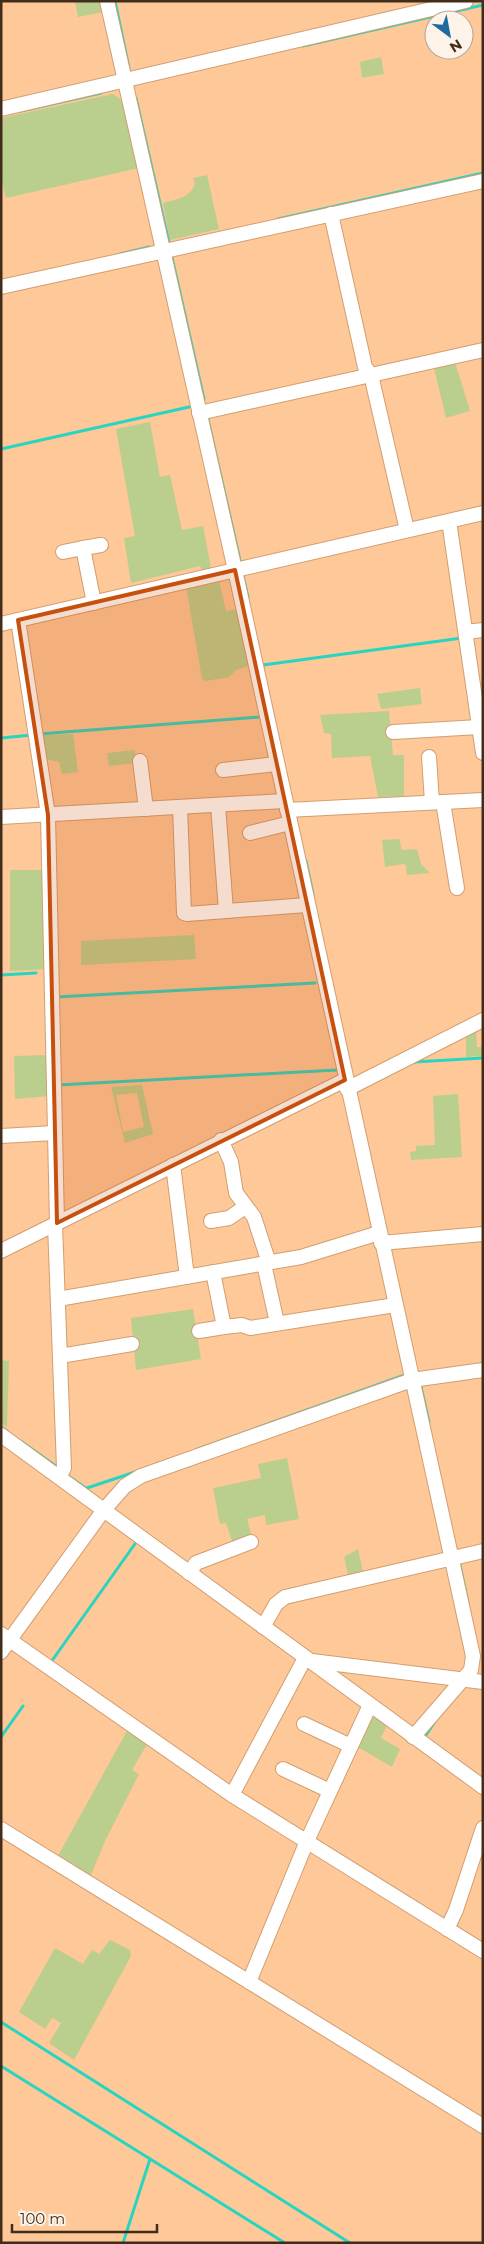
<svg xmlns="http://www.w3.org/2000/svg" width="484" height="2244" viewBox="0 0 484 2244" font-family="Montserrat,sans-serif">
  <style>
    .green { fill: #bacf8d; fill-rule: evenodd }
    .lines { fill: none; stroke-linecap: round; stroke-linejoin: round }
    .stream { stroke: #28d5c1; stroke-width: 3 }
    .minor-casing { stroke: #d29e70; stroke-width: 16 }
    .minor { stroke: #fff; stroke-width: 14 }
    .marked { fill: #c7500f; fill-opacity: 0.2; stroke: #c7500f; stroke-width: 4; stroke-linejoin: round }
  </style>
  <rect width="100%" height="100%" fill="#fec899"/>
  <g class="green">
    <path d="M 75,1 L 101,1 L 103,12 L 78,17 Z"/>
    <path d="M 381,57 L 384,74 L 362,78 L 360,62 Z"/>
    <path d="M 113,94 L 120,99 L 125,107 L 139,168 L 6,198 L 1,178 L 1,118 Z"/>
    <path d="M 207,175 L 219,229 L 170,240 L 163,203 C 177,199 191,198 195,183 L 193,178 Z"/>
    <path d="M 455,362 L 470,411 L 446,418 L 433,364 Z"/>
    <path d="M 150,422 L 160,477 L 170,475 L 182,530 L 203,526 L 211,568 L 202,570 L 200,566 L 131,583 L 124,538 L 135,536 L 116,429 Z"/>
    <path d="M 219,580 L 226,611 L 238,609 L 249,666 L 236,670 L 229,677 L 206,681 L 202,679 L 186,586 Z"/>
    <path d="M 420,688 L 422,704 L 381,709 L 377,694 Z"/>
    <path d="M 389,711 L 393,755 L 404,755 L 404,796 L 378,797 L 370,756 L 332,758 L 331,734 L 324,733 L 320,715 Z"/>
    <path d="M 73,734 L 78,772 L 62,774 L 59,762 L 45,759 L 44,735 Z"/>
    <path d="M 135,750 L 136,763 L 109,766 L 107,753 Z"/>
    <path d="M 399,839 L 402,850 L 417,849 L 421,864 L 430,873 L 407,875 L 406,865 L 403,864 L 385,867 L 382,840 Z"/>
    <path d="M 10,870 L 47,870 L 49,969 L 10,971 Z"/>
    <path d="M 194,935 L 196,959 L 81,965 L 81,941 Z"/>
    <path d="M 476,1030 L 477,1047 L 483,1047 L 483,1056 L 466,1057 L 466,1035 Z"/>
    <path d="M 49,1055 L 50,1096 L 15,1099 L 14,1056 Z"/>
    <path d="M 142,1085 L 153,1134 L 125,1143 L 111,1087 ZM 137,1093 L 144,1127 L 123,1132 L 116,1095 Z"/>
    <path d="M 458,1094 L 462,1157 L 411,1160 L 410,1152 L 416,1151 L 416,1146 L 435,1145 L 433,1096 Z"/>
    <path d="M 193,1309 L 201,1359 L 136,1370 L 131,1318 Z"/>
    <path d="M 1,1360 L 9,1361 L 7,1427 L 1,1423 Z"/>
    <path d="M 287,1458 L 299,1519 L 266,1525 L 265,1515 L 247,1519 L 252,1537 L 233,1544 L 226,1523 L 220,1524 L 213,1488 L 261,1478 L 258,1464 Z"/>
    <path d="M 358,1549 L 364,1576 L 349,1579 L 344,1557 Z"/>
    <path d="M 375,1714 L 388,1723 L 381,1738 L 400,1749 L 392,1767 L 356,1746 L 369,1716 Z"/>
    <path d="M 128,1729 L 149,1741 L 132,1770 L 139,1774 L 106,1839 L 90,1877 L 58,1856 Z"/>
    <path d="M 110,1940 L 130,1950 L 131,1956 L 74,2060 L 49,2043 L 61,2023 L 52,2018 L 45,2029 L 19,2012 L 55,1948 L 83,1964 L 92,1950 L 99,1954 Z"/>
  </g>
  <g class="lines">
    <g class="stream">
      <path d="M 115,1 L 129,68"/>
      <path d="M 303,46 L 483,5"/>
      <path d="M 136,98 L 170,247"/>
      <path d="M 21,111 L 101,93"/>
      <path d="M 278,219 L 483,173"/>
      <path d="M 171,253 L 204,399"/>
      <path d="M 120,254 L 149,247"/>
      <path d="M 207,415 L 241,565"/>
      <path d="M 1,449 L 189,407"/>
      <path d="M 242,571 L 248,597"/>
      <path d="M 263,667 L 263,665 L 462,638"/>
      <path d="M 39,734 L 260,717"/>
      <path d="M 1,738 L 32,735"/>
      <path d="M 306,861 L 313,894"/>
      <path d="M 1,975 L 36,973"/>
      <path d="M 56,997 L 315,983"/>
      <path d="M 414,1062 L 483,1058"/>
      <path d="M 58,1085 L 337,1070"/>
      <path d="M 420,1382 L 429,1422"/>
      <path d="M 1,1427 L 7,1431"/>
      <path d="M 22,1442 L 57,1467"/>
      <path d="M 198,1449 L 402,1376"/>
      <path d="M 67,1475 L 87,1489"/>
      <path d="M 87,1488 L 138,1471"/>
      <path d="M 459,1560 L 468,1603"/>
      <path d="M 51,1662 L 137,1541"/>
      <path d="M 1,1737 L 23,1706"/>
      <path d="M 424,1738 L 434,1723"/>
      <path d="M 1,2022 L 350,2243"/>
      <path d="M 1,2066 L 285,2243"/>
      <path d="M 123,2243 L 150,2159"/>
    </g>
    <defs>
      <g id="minor">
        <path d="M 107,1 L 235,570 L 473,1656 L 471,1670 L 413,1737"/>
        <path d="M 1,109 L 466,1"/>
        <path d="M 331,214 L 365,367 L 371,375"/>
        <path d="M 1,287 L 483,181"/>
        <path d="M 199,413 L 371,375"/>
        <path d="M 449,521 L 483,753"/>
        <path d="M 407,530 L 371,375 L 483,350"/>
        <path d="M 83,548 L 101,545"/>
        <path d="M 63,552 L 83,548 L 94,603"/>
        <path d="M 18,620 L 48,815 L 57,1223"/>
        <path d="M 1,624 L 483,513"/>
        <path d="M 466,632 L 483,630"/>
        <path d="M 393,732 L 479,727"/>
        <path d="M 429,757 L 432,802"/>
        <path d="M 140,761 L 146,809"/>
        <path d="M 223,770 L 276,764"/>
        <path d="M 443,802 L 457,888"/>
        <path d="M 218,805 L 226,911"/>
        <path d="M 180,807 L 184,913 L 187,914 L 307,905"/>
        <path d="M 287,810 L 483,800"/>
        <path d="M 1,817 L 284,801"/>
        <path d="M 250,833 L 290,823"/>
        <path d="M 347,1089 L 483,1020"/>
        <path d="M 1,1136 L 55,1133"/>
        <path d="M 221,1140 L 231,1162 L 236,1193 L 254,1217 L 269,1263"/>
        <path d="M 173,1165 L 187,1277"/>
        <path d="M 211,1221 L 229,1218 L 245,1207"/>
        <path d="M 55,1224 L 64,1468 L 59,1477"/>
        <path d="M 381,1243 L 483,1234"/>
        <path d="M 1,1251 L 345,1080"/>
        <path d="M 264,1264 L 277,1323"/>
        <path d="M 213,1272 L 224,1327 L 242,1325 L 250,1328 L 395,1305"/>
        <path d="M 58,1299 L 301,1257 L 379,1233"/>
        <path d="M 199,1331 L 224,1327"/>
        <path d="M 60,1356 L 132,1344"/>
        <path d="M 1,1435 L 483,1787"/>
        <path d="M 189,1573 L 196,1563 L 251,1542"/>
        <path d="M 263,1627 L 276,1604 L 285,1597 L 483,1551"/>
        <path d="M 1,1634 L 232,1795 L 483,1951"/>
        <path d="M 1,1652 L 103,1511 L 125,1486 L 141,1476 L 412,1380 L 483,1370"/>
        <path d="M 312,1661 L 483,1682"/>
        <path d="M 304,1724 L 351,1746"/>
        <path d="M 283,1769 L 330,1791"/>
        <path d="M 232,1795 L 305,1658"/>
        <path d="M 1,1829 L 483,2126"/>
        <path d="M 447,1929 L 456,1910 L 483,1828"/>
        <path d="M 249,1982 L 307,1841 L 370,1705"/>
      </g>
    </defs>
    <use href="#minor" class="minor-casing"/>
    <use href="#minor" class="minor"/>
  </g>
  <path class="marked" d="M 235,570 L 345,1080 L 57,1223 L 48,815 L 18,620 Z"/>
  <rect width="484" height="2244" fill="none" stroke="#422d1a" stroke-width="5"/>
  <g transform="translate(449 35) rotate(148)"><circle r="24" fill="#fef3e9" stroke="#b3a496"/>
  <path d="M0-4L9 19L0 12L-9 19Z" fill="#1e6c9e"/>
  <text y="-8" font-size="14" font-weight="bold" text-anchor="middle" fill="#422d1a">N</text>
  </g>
  <path d="M12 2224v8h145v-8" fill="none" stroke="#422d1a" stroke-width="2.5"/>
  <text x="20" y="2224" font-size="15" fill="#422d1a" stroke="#fef3e9" stroke-width="4" paint-order="stroke">100 m</text>
</svg>
